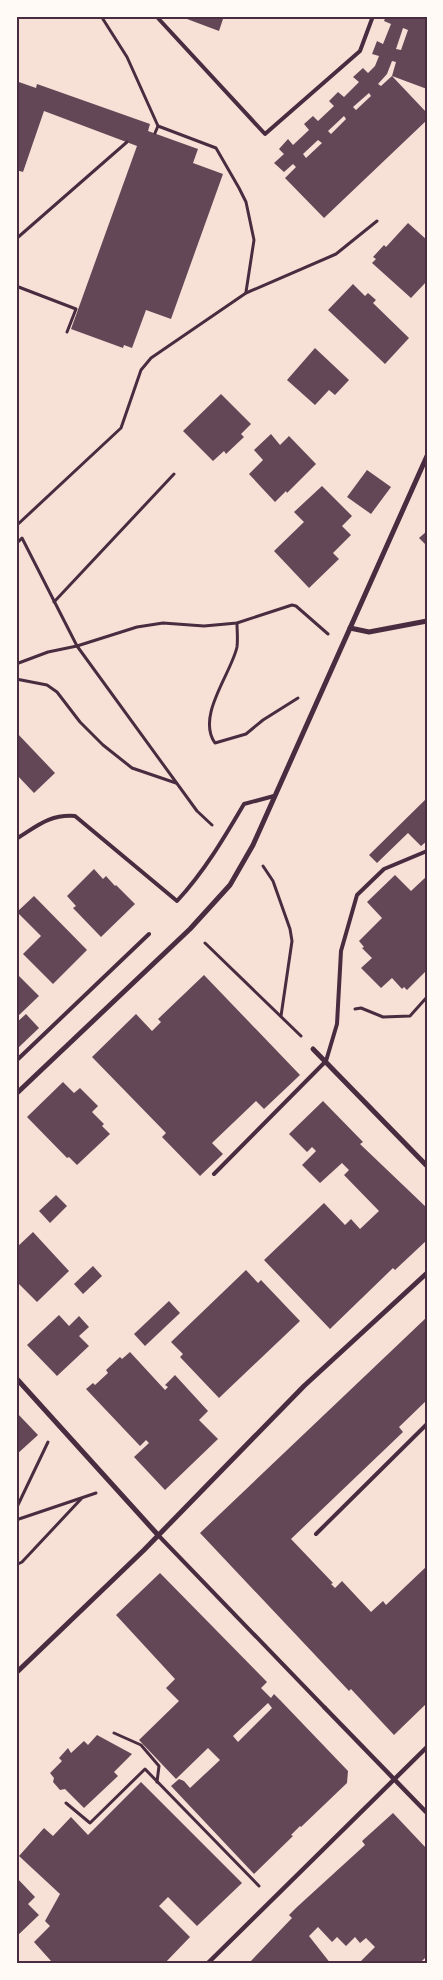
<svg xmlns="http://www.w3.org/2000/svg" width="443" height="1980" viewBox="0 0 443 1980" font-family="Lato,sans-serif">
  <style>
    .building { fill: #644757; fill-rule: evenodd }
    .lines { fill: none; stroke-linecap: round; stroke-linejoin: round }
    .path { stroke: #4a2c40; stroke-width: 3 }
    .service { stroke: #4a2c40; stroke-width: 4 }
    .pedestrian { stroke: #4a2c40; stroke-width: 4.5 }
    .minor { stroke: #4a2c40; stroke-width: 5 }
    .neatline { fill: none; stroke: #4a2c40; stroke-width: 2 }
  </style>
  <rect width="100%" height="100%" fill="#f7e1d7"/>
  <g class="building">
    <path d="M 179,16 L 224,16 L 219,31 Z"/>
    <path d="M 386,16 L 412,18 L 413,16 L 427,16 L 427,89 L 392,76 L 427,113 L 427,120 L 324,218 L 285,178 L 296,167 L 293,164 L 284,172 L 274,163 L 284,154 L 279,149 L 288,139 L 293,145 L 309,130 L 304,124 L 313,116 L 318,121 L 334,106 L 329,101 L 338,92 L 344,97 L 359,82 L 353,77 L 363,68 L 368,73 L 375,66 L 379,56 L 372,54 L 377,41 L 383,44 L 391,24 L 384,21 ZM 403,28 L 408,30 L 401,50 L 396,49 ZM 392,61 L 396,62 L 392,76 L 381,86 L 378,84 L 387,74 ZM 369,93 L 371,96 L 356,110 L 353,107 ZM 344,116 L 346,119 L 331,134 L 328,131 ZM 318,140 L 322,143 L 306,158 L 303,154 Z"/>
    <path d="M 16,81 L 36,88 L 37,84 L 150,124 L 148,131 L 198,149 L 193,163 L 223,174 L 171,319 L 146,310 L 132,348 L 124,345 L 123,348 L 71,329 L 137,146 L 44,111 L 23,172 L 16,170 Z"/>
    <path d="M 408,223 L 427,240 L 427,281 L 411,298 L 372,263 L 376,259 L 373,257 L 384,245 L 386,247 Z"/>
    <path d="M 353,284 L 365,296 L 368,293 L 376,300 L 373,303 L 409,338 L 385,364 L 328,310 Z"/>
    <path d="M 315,348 L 349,380 L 335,395 L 329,390 L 315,405 L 287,380 Z"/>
    <path d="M 221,394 L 251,424 L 241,434 L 244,437 L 226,454 L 224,451 L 213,461 L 183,431 Z"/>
    <path d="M 271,434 L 280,445 L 289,436 L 316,464 L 287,493 L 286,491 L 275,502 L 249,474 L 263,460 L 254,450 Z"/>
    <path d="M 367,470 L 391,487 L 371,514 L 347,497 Z"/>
    <path d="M 322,486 L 352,516 L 342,526 L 351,535 L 333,553 L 339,559 L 309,588 L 274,551 L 304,522 L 294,512 Z"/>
    <path d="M 427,531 L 427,546 L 419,538 Z"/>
    <path d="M 16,732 L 55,773 L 34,793 L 16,774 Z"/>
    <path d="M 427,798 L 427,841 L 421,846 L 408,833 L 377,863 L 369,855 Z"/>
    <path d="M 94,869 L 103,879 L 106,876 L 115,886 L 116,885 L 135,904 L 101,937 L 73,908 L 76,906 L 67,896 Z"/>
    <path d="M 395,875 L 411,891 L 427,876 L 427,970 L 407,990 L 404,987 L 402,989 L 392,978 L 381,988 L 361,968 L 372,958 L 362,948 L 364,947 L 359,941 L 382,918 L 367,902 Z"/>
    <path d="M 34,896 L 87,950 L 53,984 L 23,954 L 41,936 L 17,912 Z"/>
    <path d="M 16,973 L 39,996 L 16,1018 Z"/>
    <path d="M 204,975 L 300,1075 L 264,1109 L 256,1101 L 212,1143 L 223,1154 L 200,1176 L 162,1137 L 166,1133 L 92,1057 L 136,1014 L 152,1031 L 161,1022 L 158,1019 Z"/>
    <path d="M 26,1014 L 39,1028 L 18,1048 L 16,1046 L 16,1023 Z"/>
    <path d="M 63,1082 L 74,1093 L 80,1088 L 98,1106 L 92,1112 L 104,1124 L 102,1126 L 110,1134 L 77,1165 L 69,1157 L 67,1158 L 27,1117 Z"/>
    <path d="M 323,1101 L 363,1142 L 360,1144 L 427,1208 L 427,1240 L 395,1270 L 393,1268 L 330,1329 L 264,1260 L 324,1203 L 345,1225 L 351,1219 L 360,1229 L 379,1211 L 344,1175 L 349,1170 L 342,1163 L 320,1183 L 302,1165 L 316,1151 L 312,1147 L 307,1152 L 289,1134 Z"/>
    <path d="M 56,1195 L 67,1206 L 50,1223 L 39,1211 Z"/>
    <path d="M 33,1232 L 69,1271 L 37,1302 L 16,1281 L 16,1248 Z"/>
    <path d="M 93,1266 L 102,1276 L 83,1294 L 74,1284 Z"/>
    <path d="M 246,1270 L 258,1283 L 261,1280 L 300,1321 L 219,1398 L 180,1357 L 183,1354 L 171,1342 Z"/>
    <path d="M 169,1301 L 180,1313 L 145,1346 L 134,1334 Z"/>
    <path d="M 59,1315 L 69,1326 L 79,1316 L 89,1327 L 79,1336 L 89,1346 L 57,1376 L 27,1345 Z"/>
    <path d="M 427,1317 L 427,1400 L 399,1427 L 403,1432 L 291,1539 L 333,1583 L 331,1584 L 335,1588 L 342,1581 L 371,1612 L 383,1601 L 386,1605 L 427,1566 L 427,1703 L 394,1735 L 351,1689 L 349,1691 L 200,1533 Z"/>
    <path d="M 130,1352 L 165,1390 L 168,1387 L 165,1385 L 175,1375 L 208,1411 L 199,1420 L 218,1439 L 165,1490 L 134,1457 L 149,1443 L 146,1440 L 140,1446 L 86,1389 L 93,1383 L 95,1385 L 108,1373 L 106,1370 L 120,1357 L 122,1359 Z"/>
    <path d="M 16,1412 L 38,1435 L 16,1455 Z"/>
    <path d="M 160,1573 L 267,1682 L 261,1688 L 271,1698 L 274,1694 L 280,1700 L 348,1771 L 347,1783 L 301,1827 L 300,1826 L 291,1835 L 293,1836 L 254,1874 L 171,1786 L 179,1779 L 184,1781 L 190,1788 L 220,1760 L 208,1748 L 176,1779 L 139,1740 L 179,1701 L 166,1688 L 175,1679 L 116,1615 ZM 268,1703 L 272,1708 L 238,1742 L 233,1736 Z"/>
    <path d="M 97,1735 L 132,1754 L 114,1772 L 118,1776 L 84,1808 L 65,1789 L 60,1790 L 53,1782 L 54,1778 L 50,1773 L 62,1761 L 59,1758 L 68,1748 L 71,1753 L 84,1741 L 88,1745 Z"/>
    <path d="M 141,1782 L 242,1883 L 197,1926 L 168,1897 L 159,1906 L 190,1937 L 164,1964 L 48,1964 L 51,1961 L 34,1942 L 50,1926 L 45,1921 L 60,1894 L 19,1856 L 44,1828 L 53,1836 L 71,1817 L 88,1835 Z"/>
    <path d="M 393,1813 L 427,1849 L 427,1956 L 419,1964 L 358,1964 L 375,1947 L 366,1938 L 360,1943 L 355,1937 L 346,1946 L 337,1937 L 332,1942 L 318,1927 L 309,1936 L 331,1964 L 246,1964 L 249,1961 L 250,1962 L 292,1918 L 289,1915 L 297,1907 L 365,1845 L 362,1841 Z"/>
    <path d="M 16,1877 L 35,1897 L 28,1904 L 39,1915 L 16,1937 Z"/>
  </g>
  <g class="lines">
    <g class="path">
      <path d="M 101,16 L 127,57 L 158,126 L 155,133"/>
      <path d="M 158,126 L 216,148 L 239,188 L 246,202 L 254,240 L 246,292"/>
      <path d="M 16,239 L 127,142"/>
      <path d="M 16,286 L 76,309 L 67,332"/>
      <path d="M 16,526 L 121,428 L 141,370 L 151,358 L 246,293 L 336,254 L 377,221"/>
      <path d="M 16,540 L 17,543 L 22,538 L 77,646 L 197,811 L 212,825"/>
      <path d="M 54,602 L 174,474"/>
      <path d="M 237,623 C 237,631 238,639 237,647 C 231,674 196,716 215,743 L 246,734 L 263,720 L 298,698"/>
      <path d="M 16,664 L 48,652 L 77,646 L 137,627 L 163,623 L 204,626 L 237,623 L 292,605 L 296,606 L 328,634"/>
      <path d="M 16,679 L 47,685 L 57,692 L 80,722 L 103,745 L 132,768 L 176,783"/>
      <path d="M 263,866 L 273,881 L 290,929 L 292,941 L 281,1016"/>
      <path d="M 205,943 L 301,1036"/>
      <path d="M 355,1009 L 361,1008 L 383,1017 L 410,1016 L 427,997"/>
      <path d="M 16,1509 L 48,1442"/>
      <path d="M 16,1520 L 96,1493"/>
      <path d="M 16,1565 L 22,1562 L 81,1499"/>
      <path d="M 114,1733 L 141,1745 L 159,1766 L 157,1782"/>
      <path d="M 66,1803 L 90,1823 L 145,1769 L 259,1886"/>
    </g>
    <g class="service">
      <path d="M 156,16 L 265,134 L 360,51 L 373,16"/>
      <path d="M 16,839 C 36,827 49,814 75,816 L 177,901 C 204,872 224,838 244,804 L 274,796"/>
      <path d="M 16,1061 L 149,934"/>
      <path d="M 214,1174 L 326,1061 L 337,1024 L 341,951 L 357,895 L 384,869 L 427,851"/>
      <path d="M 316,1534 L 427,1424"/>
      <path d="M 158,1535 L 325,1708"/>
    </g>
    <g class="pedestrian">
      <path d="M 325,1708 L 427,1813"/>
      <path d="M 207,1964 L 427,1747"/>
    </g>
    <g class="minor">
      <path d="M 350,628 L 369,632 L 427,621"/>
      <path d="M 313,1049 L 427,1166"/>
      <path d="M 16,1094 L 190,929 L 230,885 L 253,845 L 427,456"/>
      <path d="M 16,1378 L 158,1535"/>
      <path d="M 16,1673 L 144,1550 L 304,1386 L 427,1273"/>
    </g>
  </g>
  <rect width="443" height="1980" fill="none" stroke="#fffaf5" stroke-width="35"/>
  <rect x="18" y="18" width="408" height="1944" class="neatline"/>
</svg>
